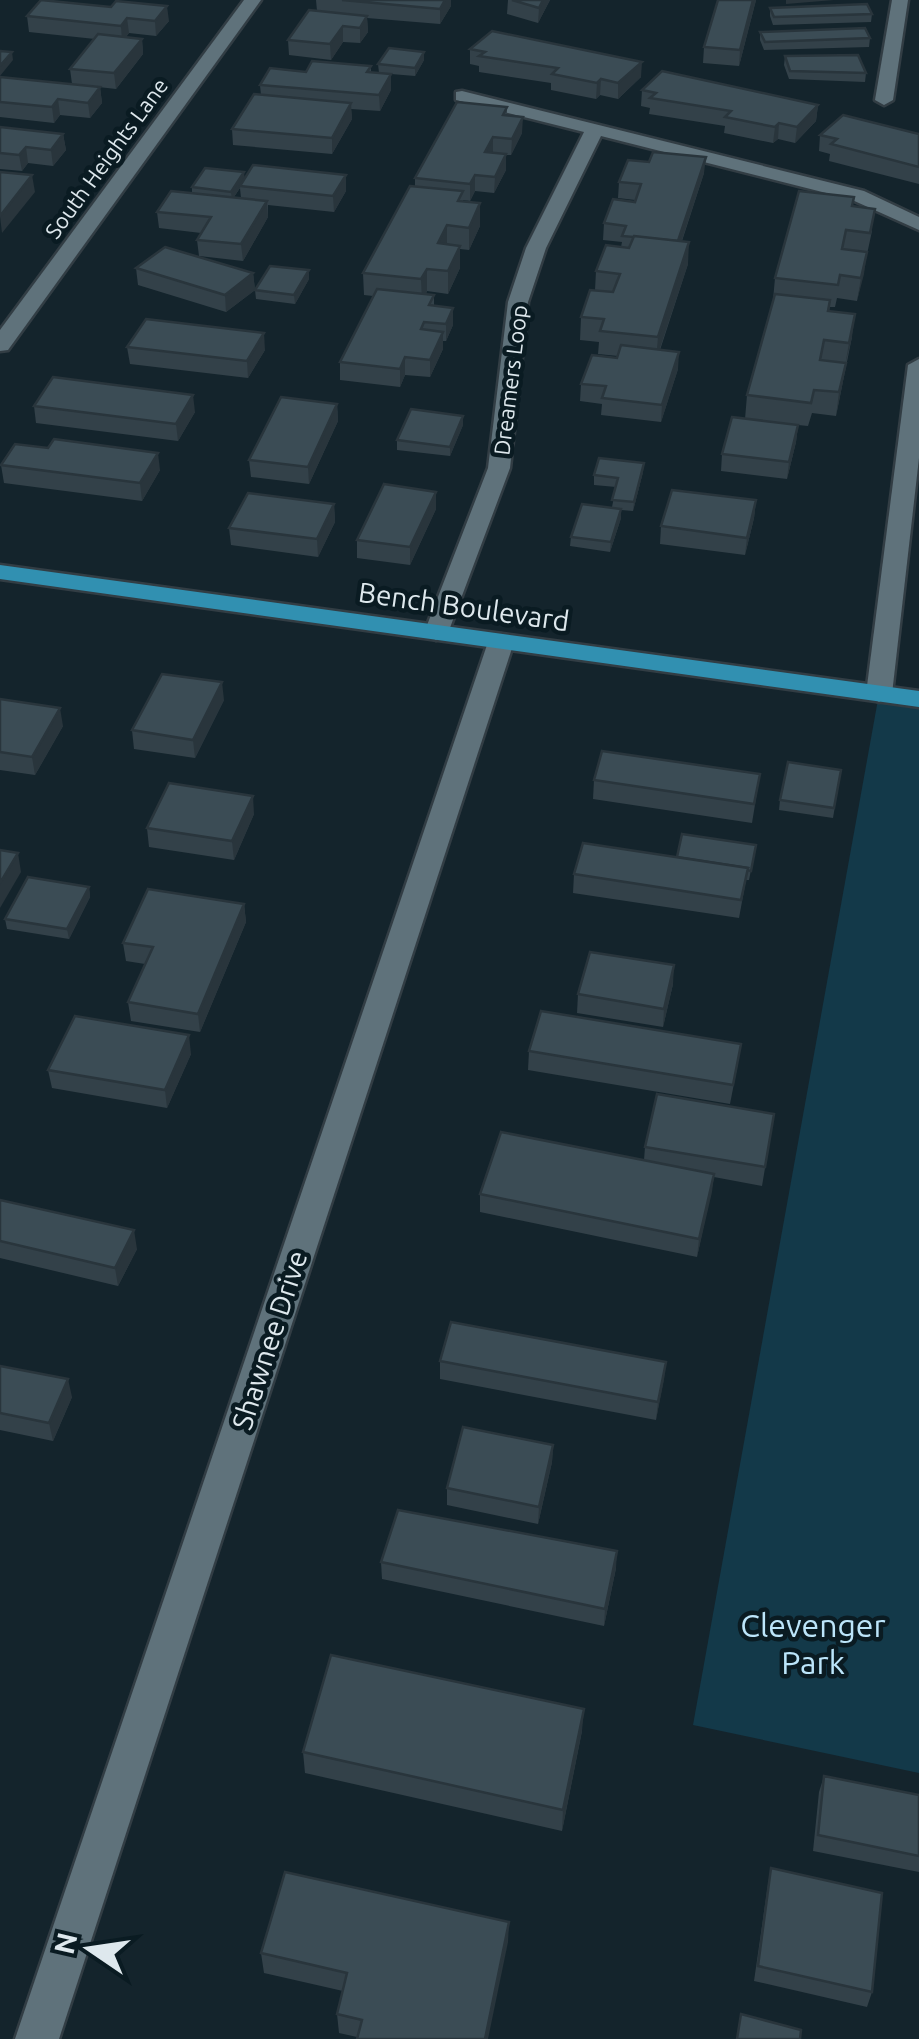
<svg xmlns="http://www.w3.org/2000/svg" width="919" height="2039" viewBox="0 0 919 2039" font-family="Ubuntu,sans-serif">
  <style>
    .green { fill: #133949 }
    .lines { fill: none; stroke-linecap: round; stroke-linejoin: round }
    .minor-casing { stroke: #323d44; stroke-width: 5 }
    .major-casing { stroke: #323d44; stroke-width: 5 }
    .minor { fill: #5f727b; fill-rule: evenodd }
    .major { fill: #3190b1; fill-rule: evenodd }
    .wall { fill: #334149; fill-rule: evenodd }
    .shaded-wall { fill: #29353c }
    .building { fill: #3b4c55; stroke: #29353c; stroke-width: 2.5 }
    .labels { text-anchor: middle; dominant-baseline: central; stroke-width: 9; stroke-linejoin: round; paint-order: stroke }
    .far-street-label { font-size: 22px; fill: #dee8ed; stroke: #0a1b22 }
    .street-label { font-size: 28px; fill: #dee8ed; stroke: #0a1b22 }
    .near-park-label { font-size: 32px; fill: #bce5fa; stroke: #0a1b22 }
  </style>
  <rect width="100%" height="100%" fill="#14242c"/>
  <path class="green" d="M 879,694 L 919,699 L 919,1773 L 693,1725 Z"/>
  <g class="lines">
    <defs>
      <g id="minor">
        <path d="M 244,0 L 261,0 L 8,350 L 0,351 L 0,330 Z"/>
        <path d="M 892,0 L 908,0 L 893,100 L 884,105 L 875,100 Z"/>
        <path d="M 462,91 L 864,191 L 919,217 L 919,230 L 850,199 L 601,136 L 546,248 L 528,302 L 510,468 L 448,633 L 436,640 L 424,633 L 488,468 L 508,302 L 526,248 L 584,132 L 456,100 L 456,92 Z"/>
        <path d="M 919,359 L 919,458 L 892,694 L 879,702 L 866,694 L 908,365 Z"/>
        <path d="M 501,634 L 514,642 L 59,2039 L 15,2039 L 488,642 Z"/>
      </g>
      <path id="major" d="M 0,565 L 919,691 L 919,707 L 0,579 Z"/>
    </defs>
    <use href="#minor" class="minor-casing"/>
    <use href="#major" class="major-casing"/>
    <use href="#minor" class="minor"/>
    <use href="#major" class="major"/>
  </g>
  <g class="wall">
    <path d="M 41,0 L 169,21 L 156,36 L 129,33 L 126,37 L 142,39 L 143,54 L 116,89 L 72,84 L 70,69 L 95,39 L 29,32 L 27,16 Z"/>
    <path d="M 316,0 L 451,0 L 451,6 L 440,24 L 367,18 L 368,32 L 360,43 L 343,42 L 331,60 L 289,55 L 288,40 L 317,11 Z"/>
    <path d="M 508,0 L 550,0 L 538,23 L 507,14 Z"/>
    <path d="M 718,0 L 756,0 L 739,66 L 703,63 L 704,47 Z"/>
    <path d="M 770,8 L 872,14 L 871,22 L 773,25 L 770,16 Z"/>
    <path d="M 760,32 L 870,38 L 869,47 L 764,50 L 760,40 Z"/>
    <path d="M 470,49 L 641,77 L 618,99 L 600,95 L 596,99 L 551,90 L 551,83 L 479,72 L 479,66 L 470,64 Z"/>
    <path d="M 785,56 L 866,73 L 865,82 L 789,79 L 784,65 Z"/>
    <path d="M 424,60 L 415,76 L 379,73 L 378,64 Z"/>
    <path d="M 371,66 L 371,72 L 391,90 L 380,111 L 351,109 L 352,119 L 332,154 L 233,145 L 232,129 L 261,95 L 260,85 L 306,72 Z"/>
    <path d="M 0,77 L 100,87 L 102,103 L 90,118 L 60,115 L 54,123 L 0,117 Z"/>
    <path d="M 642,90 L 818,105 L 816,121 L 795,143 L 778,139 L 773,143 L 724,133 L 725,126 L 649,114 L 650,108 L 641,106 Z"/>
    <path d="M 507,107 L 507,116 L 522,133 L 511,155 L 506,155 L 506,170 L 494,193 L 475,191 L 470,201 L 463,200 L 463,202 L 480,203 L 480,226 L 469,250 L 460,249 L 460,268 L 448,294 L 427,291 L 426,294 L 434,295 L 434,306 L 453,325 L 446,341 L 443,341 L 443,349 L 430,377 L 405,375 L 400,387 L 340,380 L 340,362 L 373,296 L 364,295 L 363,273 L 415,186 L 415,178 Z"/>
    <path d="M 0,127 L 63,134 L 66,150 L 53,166 L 28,163 L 22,171 L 0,169 Z"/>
    <path d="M 919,134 L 919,184 L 829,161 L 830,154 L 819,151 L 820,135 Z"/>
    <path d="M 704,173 L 682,241 L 688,264 L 660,350 L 678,369 L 661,422 L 601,415 L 602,404 L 580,401 L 581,384 L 618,356 L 598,354 L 599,342 L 580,340 L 581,317 L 595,290 L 596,271 L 621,247 L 622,242 L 603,240 L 604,223 L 635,200 L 618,198 L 619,182 Z"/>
    <path d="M 346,175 L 346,191 L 334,212 L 268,205 L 268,217 L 243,261 L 199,256 L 197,240 L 201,233 L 159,228 L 157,212 L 192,193 L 192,187 L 245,178 ZM 240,188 L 241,198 L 234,197 Z"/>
    <path d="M 853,207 L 872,231 L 857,301 L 837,298 L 835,307 L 830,307 L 829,311 L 852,337 L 836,416 L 812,413 L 808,426 L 798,425 L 796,442 L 787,479 L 721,471 L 722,454 L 745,419 L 747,395 L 773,300 L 775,278 Z"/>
    <path d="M 136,268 L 253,273 L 255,290 L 226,312 L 138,285 Z"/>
    <path d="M 309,279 L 295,304 L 256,299 L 255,290 Z"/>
    <path d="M 127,347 L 265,350 L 248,378 L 130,364 Z"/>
    <path d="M 337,404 L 338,421 L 309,484 L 251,477 L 249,460 Z"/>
    <path d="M 34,406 L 195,412 L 178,441 L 36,423 Z"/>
    <path d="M 463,425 L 450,456 L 397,450 L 397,440 Z"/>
    <path d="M 1,465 L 160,470 L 142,501 L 4,483 Z"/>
    <path d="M 643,472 L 633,511 L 621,510 L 621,518 L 610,552 L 570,546 L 571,537 L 612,507 L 616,487 L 594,485 L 594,475 Z"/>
    <path d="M 436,492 L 436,509 L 410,565 L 357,558 L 357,540 Z"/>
    <path d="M 756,500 L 754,518 L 745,555 L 660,544 L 661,526 Z"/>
    <path d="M 334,504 L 335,522 L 318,557 L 231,545 L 229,528 Z"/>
    <path d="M 0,699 L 63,726 L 35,775 L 0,770 Z"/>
    <path d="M 224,700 L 195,758 L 134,749 L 132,730 Z"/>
    <path d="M 841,770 L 833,818 L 779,810 L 780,800 Z"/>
    <path d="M 760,774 L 752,823 L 593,799 L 594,780 Z"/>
    <path d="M 254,814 L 234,860 L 149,847 L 147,828 Z"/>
    <path d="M 756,845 L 749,880 L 746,880 L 739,918 L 573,893 L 574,874 Z"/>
    <path d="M 89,887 L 90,897 L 69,939 L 7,929 L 5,919 Z"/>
    <path d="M 244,904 L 246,922 L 200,1032 L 131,1021 L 128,1002 L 145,964 L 126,961 L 123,943 Z"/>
    <path d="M 673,984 L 663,1027 L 577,1013 L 578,994 Z"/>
    <path d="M 529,1051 L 738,1063 L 730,1104 L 528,1070 Z"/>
    <path d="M 191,1054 L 167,1108 L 52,1088 L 48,1070 Z"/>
    <path d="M 774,1114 L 762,1186 L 714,1177 L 697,1257 L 480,1212 L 480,1194 L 644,1160 L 645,1147 Z"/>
    <path d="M 0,1200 L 137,1249 L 118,1286 L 0,1258 Z"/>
    <path d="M 440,1361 L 666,1362 L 656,1420 L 440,1379 Z"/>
    <path d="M 0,1366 L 72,1397 L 53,1441 L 0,1430 Z"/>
    <path d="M 553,1445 L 552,1462 L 538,1524 L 447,1505 L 447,1488 Z"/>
    <path d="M 381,1562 L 616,1568 L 604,1626 L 382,1579 Z"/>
    <path d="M 582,1731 L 562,1831 L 305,1773 L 303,1752 Z"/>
    <path d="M 824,1776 L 919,1795 L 919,1872 L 813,1851 L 819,1792 Z"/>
    <path d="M 771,1868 L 872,1992 L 867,2007 L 754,1981 L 768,1884 Z"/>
    <path d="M 508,1942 L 357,2037 L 339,2033 L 337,2014 L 343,1991 L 264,1973 L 261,1953 Z"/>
  </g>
  <g class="shaded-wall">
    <path d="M 445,0 L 451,0 L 451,6 L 440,24 L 440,9 Z"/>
    <path d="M 543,0 L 550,0 L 538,23 L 539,8 Z"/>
    <path d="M 753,0 L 756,0 L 739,66 L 740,50 Z"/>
    <path d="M 786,0 L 834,0 L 786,4 Z"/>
    <path d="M 167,6 L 169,21 L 156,36 L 155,21 Z"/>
    <path d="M 367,16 L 368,32 L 360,43 L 360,28 Z"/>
    <path d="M 127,18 L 129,33 L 122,42 L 121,26 Z"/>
    <path d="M 343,26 L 343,42 L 331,60 L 330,44 Z"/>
    <path d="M 142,39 L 143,54 L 116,89 L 114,73 Z"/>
    <path d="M 12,52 L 13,60 L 0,76 L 0,66 Z"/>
    <path d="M 424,52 L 424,60 L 415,76 L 415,68 Z"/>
    <path d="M 642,62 L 641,77 L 618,99 L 618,83 Z"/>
    <path d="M 391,74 L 391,90 L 380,111 L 379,95 Z"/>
    <path d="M 601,79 L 600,95 L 596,99 L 597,83 Z"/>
    <path d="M 100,87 L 102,103 L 90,118 L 88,103 Z"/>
    <path d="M 58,99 L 60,115 L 54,123 L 52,107 Z"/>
    <path d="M 351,103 L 352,119 L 332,154 L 332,138 Z"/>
    <path d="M 818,105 L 816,121 L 795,143 L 797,127 Z"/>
    <path d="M 523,117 L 522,133 L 511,155 L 512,139 Z"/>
    <path d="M 779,123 L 778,139 L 773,143 L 775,127 Z"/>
    <path d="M 63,134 L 66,150 L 53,166 L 51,150 Z"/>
    <path d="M 493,137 L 493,153 L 485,152 Z"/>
    <path d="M 26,147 L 28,163 L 22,171 L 19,155 Z"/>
    <path d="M 506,154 L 506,170 L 494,193 L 495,177 Z"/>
    <path d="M 706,157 L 704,173 L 676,258 L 678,241 Z"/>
    <path d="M 244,172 L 245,180 L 232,200 L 231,192 Z"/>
    <path d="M 32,175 L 35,192 L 2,233 L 0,216 Z"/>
    <path d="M 346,175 L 346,191 L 334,212 L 333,196 Z"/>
    <path d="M 475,175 L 475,191 L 470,201 L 470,184 Z"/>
    <path d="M 267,201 L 268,217 L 243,261 L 241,244 Z"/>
    <path d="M 480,203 L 480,226 L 469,250 L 469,228 Z"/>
    <path d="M 447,225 L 447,248 L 438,243 Z"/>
    <path d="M 689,242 L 688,264 L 656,360 L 658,337 Z"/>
    <path d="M 460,246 L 460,268 L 448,294 L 448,271 Z"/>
    <path d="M 867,252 L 864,274 L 857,301 L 861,278 Z"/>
    <path d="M 427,269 L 427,291 L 422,302 L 421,279 Z"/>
    <path d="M 309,270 L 309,279 L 295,304 L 294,295 Z"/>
    <path d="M 253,273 L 255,290 L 226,312 L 225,295 Z"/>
    <path d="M 453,308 L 453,325 L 446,341 L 446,324 Z"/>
    <path d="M 855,314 L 852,337 L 845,366 L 849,343 Z"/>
    <path d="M 443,332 L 443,349 L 430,377 L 430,360 Z"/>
    <path d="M 264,333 L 265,350 L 248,378 L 247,361 Z"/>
    <path d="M 679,352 L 678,369 L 661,422 L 662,405 Z"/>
    <path d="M 405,357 L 405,375 L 400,387 L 400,369 Z"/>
    <path d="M 846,363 L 842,386 L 836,416 L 839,392 Z"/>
    <path d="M 193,395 L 195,412 L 178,441 L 176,424 Z"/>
    <path d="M 337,404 L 338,421 L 309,484 L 308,467 Z"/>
    <path d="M 463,416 L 463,425 L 450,456 L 450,447 Z"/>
    <path d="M 798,425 L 796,442 L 787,479 L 789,462 Z"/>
    <path d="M 158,453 L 160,470 L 142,501 L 140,483 Z"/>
    <path d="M 644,463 L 643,472 L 633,511 L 634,502 Z"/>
    <path d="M 436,492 L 436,509 L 410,565 L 410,547 Z"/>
    <path d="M 756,500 L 754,518 L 745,555 L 747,538 Z"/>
    <path d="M 334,504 L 335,522 L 318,557 L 317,539 Z"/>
    <path d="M 621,509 L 621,518 L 610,552 L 611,542 Z"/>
    <path d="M 222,682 L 224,700 L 195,758 L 193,740 Z"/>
    <path d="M 60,708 L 63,726 L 35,775 L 32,757 Z"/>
    <path d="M 253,796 L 254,814 L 234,860 L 232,841 Z"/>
    <path d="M 18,853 L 21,872 L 0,908 L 0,883 Z"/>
    <path d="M 89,887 L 90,897 L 69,939 L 67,929 Z"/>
    <path d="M 244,904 L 246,922 L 200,1032 L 198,1014 Z"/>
    <path d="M 674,965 L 673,984 L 663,1027 L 664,1009 Z"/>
    <path d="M 189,1035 L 191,1054 L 167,1108 L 165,1090 Z"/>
    <path d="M 714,1174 L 712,1192 L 697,1257 L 699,1239 Z"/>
    <path d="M 134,1230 L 137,1249 L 118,1286 L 115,1268 Z"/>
    <path d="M 666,1362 L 664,1380 L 656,1420 L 658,1402 Z"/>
    <path d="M 68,1379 L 72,1397 L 53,1441 L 49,1423 Z"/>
    <path d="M 553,1445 L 552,1462 L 538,1524 L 539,1507 Z"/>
    <path d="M 617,1551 L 616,1568 L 604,1626 L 605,1609 Z"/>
    <path d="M 584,1709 L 582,1731 L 562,1831 L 563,1810 Z"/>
    <path d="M 509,1922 L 508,1942 L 488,2039 L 485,2039 Z"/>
  </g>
  <g class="building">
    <path d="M 41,0 L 111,7 L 116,1 L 167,6 L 155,21 L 127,18 L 121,26 L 27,16 Z"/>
    <path d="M 342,0 L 445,0 L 440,9 Z"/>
    <path d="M 512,0 L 543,0 L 539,8 Z"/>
    <path d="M 718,0 L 753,0 L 740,50 L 704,47 Z"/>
    <path d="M 867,4 L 872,14 L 774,17 L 770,8 Z"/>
    <path d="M 309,10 L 367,16 L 360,28 L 343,26 L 330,44 L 288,40 Z"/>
    <path d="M 865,28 L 870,38 L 765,42 L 760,32 Z"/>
    <path d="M 492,31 L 642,62 L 618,83 L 601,79 L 597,83 L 552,74 L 558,68 L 479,56 L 485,52 L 470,49 Z"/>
    <path d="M 98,34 L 142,39 L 114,73 L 70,69 Z"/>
    <path d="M 389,48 L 424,52 L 415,68 L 378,64 Z"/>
    <path d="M 0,51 L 12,52 L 0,66 Z"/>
    <path d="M 858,55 L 866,73 L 790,71 L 785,56 Z"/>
    <path d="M 312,61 L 371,66 L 367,72 L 391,74 L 379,95 L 260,85 L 270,68 L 306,72 Z"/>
    <path d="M 662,71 L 818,105 L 797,127 L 779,123 L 775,127 L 725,117 L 731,111 L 650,98 L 656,93 L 642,90 Z"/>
    <path d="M 0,77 L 100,87 L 88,103 L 58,99 L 52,107 L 0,102 Z"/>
    <path d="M 254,94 L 351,103 L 332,138 L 232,129 Z"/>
    <path d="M 457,102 L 507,107 L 503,115 L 523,117 L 512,139 L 493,137 L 485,152 L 506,154 L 495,177 L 475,175 L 470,184 L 415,178 Z"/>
    <path d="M 843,115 L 919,134 L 919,167 L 831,144 L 837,139 L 820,135 Z"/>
    <path d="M 0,127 L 63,134 L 51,150 L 26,147 L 19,155 L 0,153 Z"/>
    <path d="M 653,152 L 706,157 L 678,241 L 622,236 L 626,226 L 604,223 L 613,199 L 635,202 L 641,184 L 619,182 L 628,160 L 649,162 Z"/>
    <path d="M 253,165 L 346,175 L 333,196 L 240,186 Z"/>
    <path d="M 205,168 L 244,172 L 231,192 L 192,187 Z"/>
    <path d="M 0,172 L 32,175 L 0,216 Z"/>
    <path d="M 410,186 L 463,191 L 458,201 L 480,203 L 469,228 L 447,225 L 438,243 L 460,246 L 448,271 L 427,269 L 421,279 L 363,273 Z"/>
    <path d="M 171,191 L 267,201 L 241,244 L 197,240 L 211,217 L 157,212 Z"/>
    <path d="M 799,191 L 854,197 L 852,206 L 875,209 L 870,233 L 846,230 L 842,249 L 867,252 L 861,278 L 840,275 L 838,285 L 775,278 Z"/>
    <path d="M 634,236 L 689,242 L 658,337 L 600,331 L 604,319 L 581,317 L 590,290 L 613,292 L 620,274 L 596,271 L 606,245 L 629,248 Z"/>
    <path d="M 165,247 L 253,273 L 225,295 L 136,268 Z"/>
    <path d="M 270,266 L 309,270 L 294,295 L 255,290 Z"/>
    <path d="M 377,289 L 434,295 L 429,305 L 453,308 L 446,324 L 424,322 L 421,329 L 443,332 L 430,360 L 405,357 L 400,369 L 340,362 Z"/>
    <path d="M 775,294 L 830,300 L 828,311 L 855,314 L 849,343 L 824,340 L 820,360 L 846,363 L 839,392 L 814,390 L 811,403 L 747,395 Z"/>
    <path d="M 146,319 L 264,333 L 247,361 L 127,347 Z"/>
    <path d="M 621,345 L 679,352 L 662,405 L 602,398 L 606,386 L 581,384 L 592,355 L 617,358 Z"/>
    <path d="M 53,377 L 193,395 L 176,424 L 34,406 Z"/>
    <path d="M 281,397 L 337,404 L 308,467 L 249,460 Z"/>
    <path d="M 411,409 L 463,416 L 450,447 L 397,440 Z"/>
    <path d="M 732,417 L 798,425 L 789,462 L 722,454 Z"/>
    <path d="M 54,439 L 158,453 L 140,483 L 1,465 L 15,444 L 48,448 Z"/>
    <path d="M 599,458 L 644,463 L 634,502 L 612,500 L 618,478 L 594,475 Z"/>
    <path d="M 384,484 L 436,492 L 410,547 L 357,540 Z"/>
    <path d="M 672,490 L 756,500 L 747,538 L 661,526 Z"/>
    <path d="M 248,493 L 334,504 L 317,539 L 229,528 Z"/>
    <path d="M 582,504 L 621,509 L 611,542 L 571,537 Z"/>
    <path d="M 162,674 L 222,682 L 193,740 L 132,730 Z"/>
    <path d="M 0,699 L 60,708 L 32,757 L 0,752 Z"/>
    <path d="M 602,751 L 760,774 L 754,804 L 594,780 Z"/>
    <path d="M 788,762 L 841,770 L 834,808 L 780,800 Z"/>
    <path d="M 169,783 L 253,796 L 232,841 L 147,828 Z"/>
    <path d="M 682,834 L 756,845 L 751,871 L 747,870 L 748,868 L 677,857 Z"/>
    <path d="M 583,843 L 748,868 L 741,900 L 574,874 Z"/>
    <path d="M 0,850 L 18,853 L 0,883 Z"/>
    <path d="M 28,877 L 89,887 L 67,929 L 5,919 Z"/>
    <path d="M 148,889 L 244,904 L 198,1014 L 128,1002 L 153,947 L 123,943 Z"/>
    <path d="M 590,952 L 674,965 L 664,1009 L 578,994 Z"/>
    <path d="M 541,1011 L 741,1044 L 733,1085 L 529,1051 Z"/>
    <path d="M 75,1016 L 189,1035 L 165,1090 L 48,1070 Z"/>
    <path d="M 657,1094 L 774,1114 L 765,1167 L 645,1147 Z"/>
    <path d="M 501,1132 L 714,1174 L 699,1239 L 480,1194 Z"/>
    <path d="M 0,1200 L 134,1230 L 115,1268 L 0,1241 Z"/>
    <path d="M 451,1322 L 666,1362 L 658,1402 L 440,1361 Z"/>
    <path d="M 0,1366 L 68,1379 L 49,1423 L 0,1413 Z"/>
    <path d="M 463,1427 L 553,1445 L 539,1507 L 447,1488 Z"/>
    <path d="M 398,1510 L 617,1551 L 605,1609 L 381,1562 Z"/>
    <path d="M 331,1655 L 584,1709 L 563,1810 L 303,1752 Z"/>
    <path d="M 824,1776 L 919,1795 L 919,1856 L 818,1835 Z"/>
    <path d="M 771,1868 L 882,1893 L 872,1992 L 758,1966 Z"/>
    <path d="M 285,1872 L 509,1922 L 485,2039 L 357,2039 L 362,2020 L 337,2014 L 347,1973 L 261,1953 Z"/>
    <path d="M 741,2014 L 801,2030 L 800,2039 L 737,2039 Z"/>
  </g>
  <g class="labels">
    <g class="far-street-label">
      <text transform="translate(106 158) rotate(-54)">South Heights Lane</text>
      <text transform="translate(510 380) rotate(-83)">Dreamers Loop</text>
    </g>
    <g class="street-label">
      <text transform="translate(464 606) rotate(8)">Bench Boulevard</text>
      <text transform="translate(269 1340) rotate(-72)">Shawnee Drive</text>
    </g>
    <g class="near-park-label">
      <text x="813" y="1625">Clevenger<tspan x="813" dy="37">Park</tspan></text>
    </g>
  </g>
  <g transform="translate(90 1949) rotate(283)" stroke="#0a1b22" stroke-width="8" paint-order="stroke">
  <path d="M0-8L18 38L0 25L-18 38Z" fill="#dee8ed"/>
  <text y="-15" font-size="28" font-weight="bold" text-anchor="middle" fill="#dee8ed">N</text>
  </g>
</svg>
